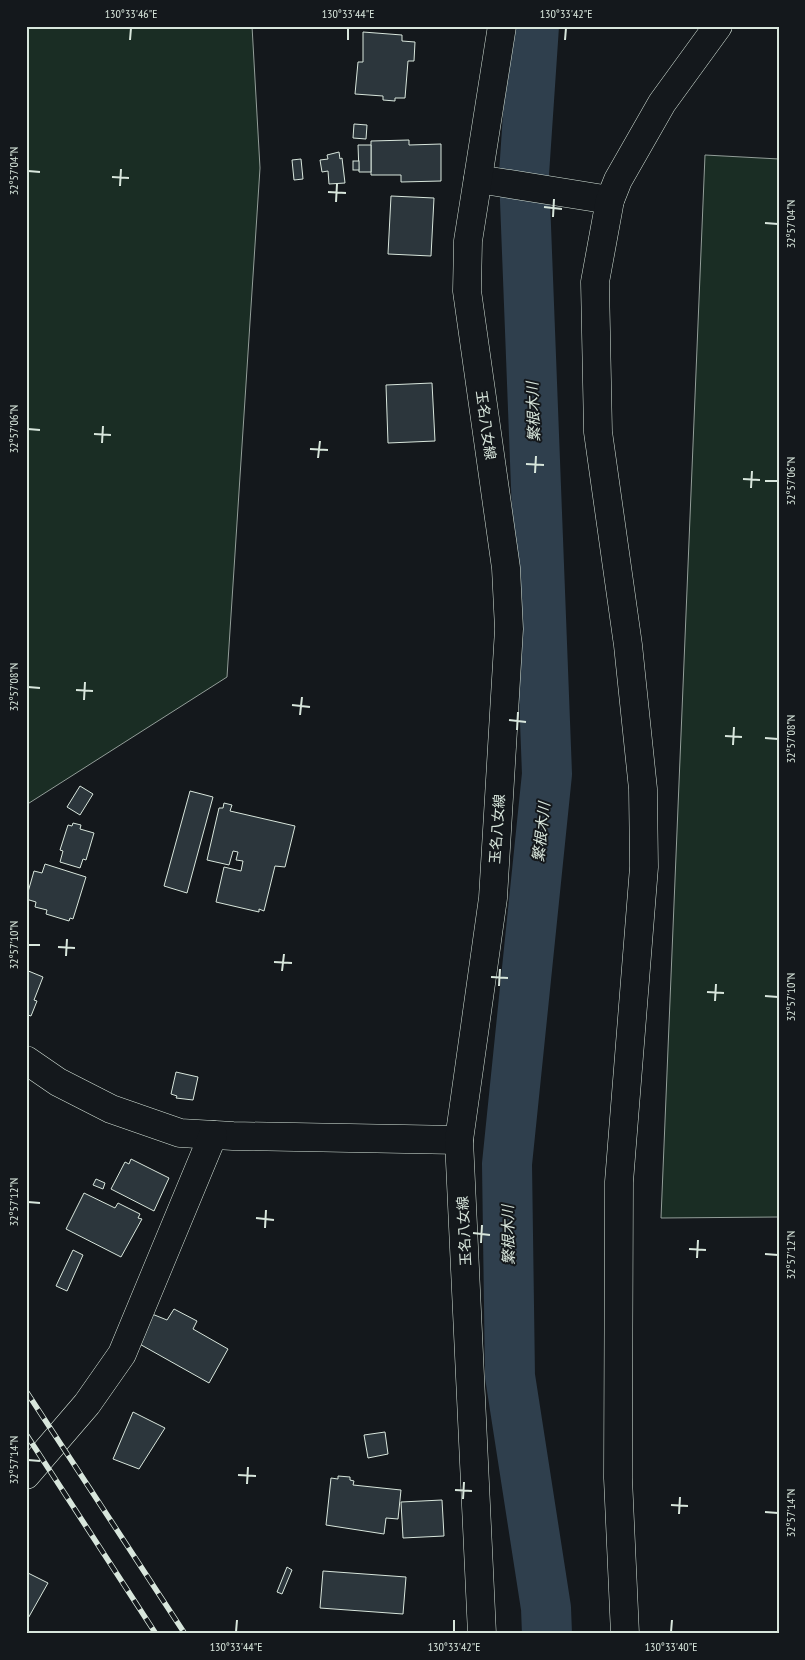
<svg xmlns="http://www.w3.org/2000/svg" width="805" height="1660" viewBox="0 0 805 1660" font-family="'PT Sans Narrow','Noto Sans JP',sans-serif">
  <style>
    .green { fill: #1a2d24; stroke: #939e99 }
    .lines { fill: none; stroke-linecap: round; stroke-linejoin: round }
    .river { stroke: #2f3f4d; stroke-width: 50 }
    .building { fill: #2c363c; stroke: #d8e6dc }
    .minor-casing { stroke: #d8e6dc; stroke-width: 29 }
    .major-casing { stroke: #d8e6dc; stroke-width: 29 }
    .minor { stroke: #14181c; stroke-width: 28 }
    .major { stroke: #14181c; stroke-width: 28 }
    .rail-casing { stroke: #d8e6dc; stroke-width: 5.5 }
    .rail { stroke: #14181c; stroke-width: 4; stroke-dasharray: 11; stroke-linecap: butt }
    .ticks { fill: none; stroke: #d8e6dc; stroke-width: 2 }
    .labels { text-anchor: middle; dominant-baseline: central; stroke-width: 4; stroke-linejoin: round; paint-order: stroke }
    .street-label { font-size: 14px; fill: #d8e6dc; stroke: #14181c }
    .water-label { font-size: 15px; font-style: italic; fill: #d8e6dc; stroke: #14181c }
    .neatline { fill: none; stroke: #d8e6dc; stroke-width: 2 }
    .ticks-label { font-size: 12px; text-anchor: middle; fill: #d8e6dc }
  </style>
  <rect width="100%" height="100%" fill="#14181c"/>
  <g class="green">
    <path d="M 26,26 L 252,26 L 260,168 L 227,677 L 26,805 Z"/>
    <path d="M 705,155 L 779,159 L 779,1217 L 661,1218 Z"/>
  </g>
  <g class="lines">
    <path class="river" d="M 534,26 L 524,174 L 547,774 L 507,1164 L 510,1376 L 546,1608 L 547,1634"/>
  </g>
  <g class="building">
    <path d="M 363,32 L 402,35 L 402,41 L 415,42 L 414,61 L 408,61 L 405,98 L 395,98 L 395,101 L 383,100 L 383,96 L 355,94 L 358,62 L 363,62 Z"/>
    <path d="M 354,124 L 367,125 L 366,139 L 353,138 Z"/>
    <path d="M 409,140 L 409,145 L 441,144 L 441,181 L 401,182 L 401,175 L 371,175 L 371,141 Z"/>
    <path d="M 358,145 L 371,145 L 371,172 L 359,172 Z"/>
    <path d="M 339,152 L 340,159 L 342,158 L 345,183 L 329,184 L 328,171 L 322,172 L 320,160 L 328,159 L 327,155 Z"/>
    <path d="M 301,159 L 303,179 L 294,180 L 292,160 Z"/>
    <rect x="353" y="161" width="6" height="9"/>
    <path d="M 391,196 L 434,198 L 431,256 L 388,254 Z"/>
    <path d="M 432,383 L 435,441 L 388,443 L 386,385 Z"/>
    <path d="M 80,786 L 93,794 L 80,815 L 67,807 Z"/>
    <path d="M 190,791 L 213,797 L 187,893 L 164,886 Z"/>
    <path d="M 224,803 L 232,805 L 230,811 L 295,826 L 285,867 L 275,866 L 264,911 L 259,909 L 259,912 L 216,902 L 224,867 L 241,871 L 243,861 L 236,860 L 238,852 L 233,851 L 229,865 L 207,860 L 219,808 L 223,808 Z"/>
    <path d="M 73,823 L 81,825 L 80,829 L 94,833 L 86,860 L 83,859 L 80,868 L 60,862 L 63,851 L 60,850 L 68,825 L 72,826 Z"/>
    <path d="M 45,864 L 86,877 L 73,919 L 70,918 L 69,921 L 46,914 L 47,910 L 35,907 L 36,902 L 26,899 L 34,871 L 42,873 Z"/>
    <path d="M 26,970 L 43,977 L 34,1000 L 37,1001 L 31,1016 L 28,1015 L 27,1017 Z"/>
    <path d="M 176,1072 L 198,1077 L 193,1100 L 176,1098 L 177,1096 L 171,1094 Z"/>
    <path d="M 131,1159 L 169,1178 L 154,1211 L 111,1189 L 125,1162 L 129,1164 Z"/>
    <path d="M 96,1179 L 105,1183 L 103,1189 L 93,1185 Z"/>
    <path d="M 84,1193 L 115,1208 L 118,1203 L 140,1214 L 138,1218 L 142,1219 L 121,1257 L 66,1229 Z"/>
    <path d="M 73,1250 L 83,1255 L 67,1291 L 56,1286 Z"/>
    <path d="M 174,1309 L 197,1321 L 193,1329 L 228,1349 L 209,1383 L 136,1342 L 152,1314 L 167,1320 Z"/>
    <path d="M 133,1412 L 165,1428 L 139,1469 L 113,1459 Z"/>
    <path d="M 385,1432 L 388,1454 L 368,1458 L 364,1435 Z"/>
    <path d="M 338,1476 L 350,1477 L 350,1480 L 354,1481 L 353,1485 L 401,1490 L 398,1519 L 386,1518 L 384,1534 L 326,1525 L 331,1478 L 338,1479 Z"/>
    <path d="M 442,1500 L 444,1536 L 403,1538 L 401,1502 Z"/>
    <path d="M 287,1567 L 292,1570 L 282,1594 L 277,1592 Z"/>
    <path d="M 323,1571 L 406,1577 L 403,1614 L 320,1608 Z"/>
    <path d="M 26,1572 L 48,1583 L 26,1622 Z"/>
  </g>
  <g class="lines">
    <defs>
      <g id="minor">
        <path d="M 478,179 L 610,200"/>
        <path d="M 26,1060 L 58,1082 L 111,1109 L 180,1133 L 233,1136 L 459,1140"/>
        <path d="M 26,1475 L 87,1404 L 122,1354 L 213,1135"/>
        <path d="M 625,1634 L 618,1478 L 619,1182 L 644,867 L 643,789 L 628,645 L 598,432 L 595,282 L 610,200 L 618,180 L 662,103 L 718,26"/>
      </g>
      <path id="major" d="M 482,1634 L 459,1140 L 493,898 L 509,629 L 506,568 L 467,291 L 468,241 L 502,26"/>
    </defs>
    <use href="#minor" class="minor-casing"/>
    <use href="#major" class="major-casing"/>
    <use href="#minor" class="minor"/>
    <use href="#major" class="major"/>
    <defs>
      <g id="rail">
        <path d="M 26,1391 L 185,1634"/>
        <path d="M 26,1434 L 156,1634"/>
      </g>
    </defs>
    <use href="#rail" class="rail-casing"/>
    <use href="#rail" class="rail"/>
  </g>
  <path class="ticks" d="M 130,40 L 131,28M 348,40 L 348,28M 565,40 L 566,28M 28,171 L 40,172M 112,177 L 129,178M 120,186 L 121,169M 328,192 L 346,193M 336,202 L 337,184M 544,207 L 562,209M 553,217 L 554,199M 765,223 L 778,224M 28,429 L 40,430M 94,434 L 111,435M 102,443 L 103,426M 310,449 L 328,450M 318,458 L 320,441M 526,464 L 544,465M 535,473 L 536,456M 743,479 L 760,480M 765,481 L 778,481M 751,488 L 752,471M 28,687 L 40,688M 76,690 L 93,691M 84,700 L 85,682M 292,705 L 310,707M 300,715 L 302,697M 509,720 L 526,722M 517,730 L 518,712M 725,736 L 742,737M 765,738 L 778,739M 733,745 L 734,727M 28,945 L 40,945M 58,947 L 75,948M 66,956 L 67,939M 274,962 L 292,963M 282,971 L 284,954M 491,977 L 508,978M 499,986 L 500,969M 707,992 L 724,993M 765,996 L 778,997M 715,1001 L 716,984M 28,1202 L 40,1203M 256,1218 L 274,1220M 265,1228 L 266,1210M 473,1233 L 490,1235M 481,1243 L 482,1225M 689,1249 L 706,1250M 765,1254 L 778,1255M 697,1258 L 698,1240M 28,1460 L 40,1461M 238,1475 L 256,1476M 247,1484 L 248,1467M 455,1490 L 472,1491M 463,1499 L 464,1482M 671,1505 L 688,1506M 765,1512 L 778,1513M 679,1514 L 680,1497M 236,1632 L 237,1620M 454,1632 L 454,1620M 671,1632 L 672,1620"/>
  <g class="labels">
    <g class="street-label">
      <text transform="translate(486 425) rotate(82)">玉名八女線</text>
      <text transform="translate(497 829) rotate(-86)">玉名八女線</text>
      <text transform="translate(464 1231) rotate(-93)">玉名八女線</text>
    </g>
    <g class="water-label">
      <text transform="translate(533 412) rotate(-92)">繁根木川</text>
      <text transform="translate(541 832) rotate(-84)">繁根木川</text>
      <text transform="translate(508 1235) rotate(-91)">繁根木川</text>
    </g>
  </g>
  <rect width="805" height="1660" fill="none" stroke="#14181c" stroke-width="55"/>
  <rect x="28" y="28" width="750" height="1604" class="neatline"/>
  <g class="ticks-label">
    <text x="131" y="18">130°33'46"E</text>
    <text x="348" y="18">130°33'44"E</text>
    <text x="566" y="18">130°33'42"E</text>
    <text transform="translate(14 171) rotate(-90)" y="4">32°57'04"N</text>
    <text transform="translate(791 224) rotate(-90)" y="4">32°57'04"N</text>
    <text transform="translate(14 429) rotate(-90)" y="4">32°57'06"N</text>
    <text transform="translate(791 481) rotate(-90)" y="4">32°57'06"N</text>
    <text transform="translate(14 687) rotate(-90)" y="4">32°57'08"N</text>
    <text transform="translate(791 739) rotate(-90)" y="4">32°57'08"N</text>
    <text transform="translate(14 945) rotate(-90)" y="4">32°57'10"N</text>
    <text transform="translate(791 997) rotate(-90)" y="4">32°57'10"N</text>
    <text transform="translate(14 1202) rotate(-90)" y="4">32°57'12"N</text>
    <text transform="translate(791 1255) rotate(-90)" y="4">32°57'12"N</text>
    <text transform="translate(14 1460) rotate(-90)" y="4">32°57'14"N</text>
    <text transform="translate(791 1513) rotate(-90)" y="4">32°57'14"N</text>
    <text x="236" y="1651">130°33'44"E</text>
    <text x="454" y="1651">130°33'42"E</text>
    <text x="671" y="1651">130°33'40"E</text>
  </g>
</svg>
